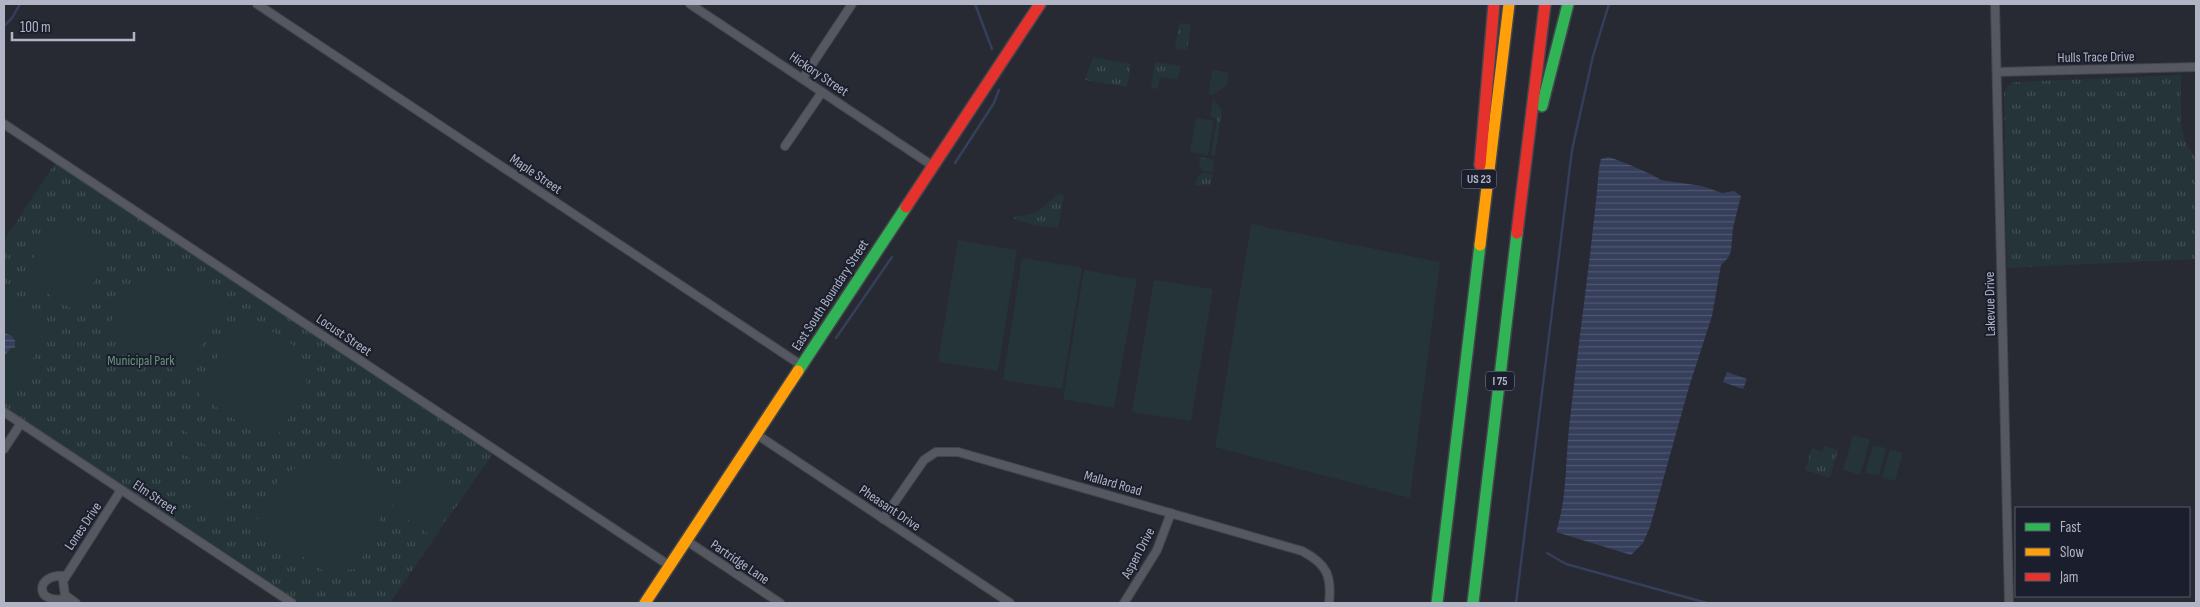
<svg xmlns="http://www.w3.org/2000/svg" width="2200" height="607" viewBox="0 0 2200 607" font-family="'Sofia Sans Condensed',sans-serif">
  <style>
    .grass { fill: url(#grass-tufts) }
    .pitch { fill: #253439 }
    .water { fill: url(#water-rules) }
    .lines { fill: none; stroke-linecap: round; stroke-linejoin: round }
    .stream { stroke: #353e5a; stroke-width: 2.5 }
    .street-casing { stroke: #43454c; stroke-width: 10 }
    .fast-casing { stroke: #43454c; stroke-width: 14 }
    .slow-casing { stroke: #43454c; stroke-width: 14 }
    .jam-casing { stroke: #43454c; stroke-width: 14 }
    .street { stroke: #565861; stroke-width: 8 }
    .fast { stroke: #30b455; stroke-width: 11 }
    .slow { stroke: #ff9f0a; stroke-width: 11 }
    .jam { stroke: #e5322d; stroke-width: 11 }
    .labels { text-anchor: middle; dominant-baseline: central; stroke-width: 4; stroke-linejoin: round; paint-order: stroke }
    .shield { fill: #1b1f2d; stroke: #838797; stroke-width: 1 }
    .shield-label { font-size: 12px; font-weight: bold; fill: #b0b4c4 }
    .street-label { font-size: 14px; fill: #b0b4c4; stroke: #1b1f2d }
    .park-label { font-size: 14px; fill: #68947a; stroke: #1b1f2d }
  </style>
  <defs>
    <pattern id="grass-tufts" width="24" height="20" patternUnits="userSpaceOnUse" patternTransform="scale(1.25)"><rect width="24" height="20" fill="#253439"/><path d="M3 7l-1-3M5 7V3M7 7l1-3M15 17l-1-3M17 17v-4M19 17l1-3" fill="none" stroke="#424f54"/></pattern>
    <pattern id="water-rules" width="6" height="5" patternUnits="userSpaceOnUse" patternTransform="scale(1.25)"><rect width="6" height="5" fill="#353e5a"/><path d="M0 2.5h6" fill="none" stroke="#505870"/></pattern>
  </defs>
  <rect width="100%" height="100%" fill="#272a32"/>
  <g class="grass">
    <path d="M 1179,23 L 1191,25 L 1187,50 L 1175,49 Z"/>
    <path d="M 1093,57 L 1131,64 L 1127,87 L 1085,80 Z"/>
    <path d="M 1155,62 L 1181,66 L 1178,79 L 1160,77 L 1158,89 L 1151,88 Z"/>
    <path d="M 1212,70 L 1229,73 L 1227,85 L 1213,95 L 1209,94 Z"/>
    <path d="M 2181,75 L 2181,124 L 2185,141 L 2196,159 L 2196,259 L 2007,268 L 2004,95 C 2005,88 2008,85 2015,82 Z"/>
    <path d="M 1213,98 L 1222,111 L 1215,155 L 1213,156 L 1211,156 L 1217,119 L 1210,117 Z"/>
    <path d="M 1200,157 L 1214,160 L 1213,172 L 1203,171 L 1199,165 Z"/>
    <path d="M 55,163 L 493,453 L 390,603 L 301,603 L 4,409 L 4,241 Z"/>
    <path d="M 1203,173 L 1213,174 L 1210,186 L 1195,185 L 1197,178 Z"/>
    <path d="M 1060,193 L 1064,196 L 1058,228 L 1034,225 L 1014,219 L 1015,216 C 1041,215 1042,206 1060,193 Z"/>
    <path d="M 1824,446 L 1838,450 L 1830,478 L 1805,470 L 1812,448 L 1823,452 Z"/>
  </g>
  <g class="pitch">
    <path d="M 1196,118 L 1214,121 L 1208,155 L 1190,152 Z"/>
    <path d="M 61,216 L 113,251 L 77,309 L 74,310 L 21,277 Z"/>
    <path d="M 1251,224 L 1440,262 L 1410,498 L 1215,447 Z"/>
    <path d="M 958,240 L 1017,250 L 998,371 L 938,362 Z"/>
    <path d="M 1022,258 L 1082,268 L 1062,389 L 1003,380 Z"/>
    <path d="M 1084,270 L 1137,279 L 1114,408 L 1063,399 Z"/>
    <path d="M 185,272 L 231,302 L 184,371 L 176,372 L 107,327 L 138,281 L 163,273 Z"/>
    <path d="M 1154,280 L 1213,289 L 1191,421 L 1132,412 Z"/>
    <path d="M 4,298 L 52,330 L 9,394 L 4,391 Z"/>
    <path d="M 245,314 L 296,347 L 302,357 L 306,373 L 307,391 L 271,445 L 199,395 L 198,388 Z"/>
    <path d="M 190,419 L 214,435 L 207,446 L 183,430 Z"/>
    <path d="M 179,435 L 203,451 L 196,462 L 172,446 Z"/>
    <path d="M 1853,435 L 1870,439 L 1860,475 L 1843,470 Z"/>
    <path d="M 1873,445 L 1886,448 L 1879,476 L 1865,473 Z"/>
    <path d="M 1890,449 L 1903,453 L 1895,481 L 1882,477 Z"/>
    <path d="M 313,460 L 344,460 L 394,488 L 357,569 L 325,572 L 255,524 L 282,475 Z"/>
    <path d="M 419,466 L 462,493 L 434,535 L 430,535 L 391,508 Z"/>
    <path d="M 201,481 L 231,501 L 221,516 L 191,497 Z"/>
  </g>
  <g class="water">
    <path d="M 1608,157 C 1615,158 1657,176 1661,180 L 1702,186 L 1722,193 L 1734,191 L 1741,196 L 1733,228 L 1731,251 L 1728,258 L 1721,265 L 1712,316 L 1689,387 L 1650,527 L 1643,543 L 1631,555 L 1556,532 C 1568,495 1565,456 1570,419 C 1579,335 1592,251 1599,168 L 1601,159 Z"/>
    <path d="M 4,333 L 12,336 L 15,341 L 15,348 L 11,348 L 5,355 Z"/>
    <path d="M 1727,372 L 1747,379 L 1743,389 L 1723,382 Z"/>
  </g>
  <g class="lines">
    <g class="stream">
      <path d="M 975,4 L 992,49"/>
      <path d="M 4,26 L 12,18 L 20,4"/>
      <path d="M 955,163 L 994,103 L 999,90"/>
      <path d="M 836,338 L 892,257"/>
      <path d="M 1547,553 L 1566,564 L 1707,603"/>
      <path d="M 1516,603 L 1572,150 L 1593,56 L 1609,4"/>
    </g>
    <defs>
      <g id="street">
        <path d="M 257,4 L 801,365"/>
        <path d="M 690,4 L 933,166"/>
        <path d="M 1995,4 L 2009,603"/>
        <path d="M 1997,72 L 2196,67"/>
        <path d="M 803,78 L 852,4"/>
        <path d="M 4,124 L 670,566"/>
        <path d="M 785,146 L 822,92"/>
        <path d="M 4,412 L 292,603"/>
        <path d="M 756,434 L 1010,603"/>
        <path d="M 4,449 L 21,423"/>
        <path d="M 883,519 L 924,460 L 936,452 L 958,452 L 1302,551 C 1327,564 1332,576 1329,603"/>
        <path d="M 687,541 L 780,603"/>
        <path d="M 65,576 C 34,573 34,607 68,598"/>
        <path d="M 76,603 L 65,595 L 63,581 L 121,490"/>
        <path d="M 1124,603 L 1157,550 L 1171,513"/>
      </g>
      <g id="fast">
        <path d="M 1542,106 L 1568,4"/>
        <path d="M 798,371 L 906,207"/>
        <path d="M 1437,603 L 1480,245"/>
        <path d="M 1473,603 L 1517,233"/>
      </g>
      <g id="slow">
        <path d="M 1480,245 L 1509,4"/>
        <path d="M 645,603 L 798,371"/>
      </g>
      <g id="jam">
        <path d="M 1480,165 L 1494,4"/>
        <path d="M 906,207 L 1040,4"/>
        <path d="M 1517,233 L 1545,4"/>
      </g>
    </defs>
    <use href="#street" class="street-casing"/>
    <use href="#fast" class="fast-casing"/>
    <use href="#slow" class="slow-casing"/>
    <use href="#jam" class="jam-casing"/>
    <use href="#street" class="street"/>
    <use href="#fast" class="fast"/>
    <use href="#slow" class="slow"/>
    <use href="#jam" class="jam"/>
  </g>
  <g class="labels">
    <g class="shield">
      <rect x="1461.5" y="169.5" width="35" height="19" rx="4"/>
      <rect x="1486" y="371.5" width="28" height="19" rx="4"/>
    </g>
    <g class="shield-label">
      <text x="1479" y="179">US 23</text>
      <text x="1500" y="381">I 75</text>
    </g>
    <g class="street-label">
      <text transform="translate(2096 57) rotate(-1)">Hulls Trace Drive</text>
      <text transform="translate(819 74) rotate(34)">Hickory Street</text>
      <text transform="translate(536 174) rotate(34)">Maple Street</text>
      <text transform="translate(830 295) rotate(-57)">East South Boundary Street</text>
      <text transform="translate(1990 304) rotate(-91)">Lakevue Drive</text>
      <text transform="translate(344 335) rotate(34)">Locust Street</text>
      <text transform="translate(1113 483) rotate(16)">Mallard Road</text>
      <text transform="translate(155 497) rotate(34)">Elm Street</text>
      <text transform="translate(890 508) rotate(34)">Pheasant Drive</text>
      <text transform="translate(83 526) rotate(-56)">Lones Drive</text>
      <text transform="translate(1138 553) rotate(-62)">Aspen Drive</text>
      <text transform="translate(740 562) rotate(34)">Partridge Lane</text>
    </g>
    <g class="park-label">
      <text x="141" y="360">Municipal Park</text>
    </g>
  </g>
  <rect width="2200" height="607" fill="none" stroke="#b0b4c4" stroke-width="10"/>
  <rect x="2015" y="507" width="175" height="90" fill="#1b1f2d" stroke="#575b69"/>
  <rect x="2025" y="523" width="25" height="8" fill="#30b455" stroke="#575b69"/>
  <text x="2060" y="532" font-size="15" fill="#b0b4c4">Fast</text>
  <rect x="2025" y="548" width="25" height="8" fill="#ff9f0a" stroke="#575b69"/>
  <text x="2060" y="557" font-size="15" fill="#b0b4c4">Slow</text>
  <rect x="2025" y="573" width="25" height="8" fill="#e5322d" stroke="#575b69"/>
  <text x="2060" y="582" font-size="15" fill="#b0b4c4">Jam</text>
  <path d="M12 32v8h122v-8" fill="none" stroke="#b0b4c4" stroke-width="2.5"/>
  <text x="20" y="32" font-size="15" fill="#b0b4c4" stroke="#1b1f2d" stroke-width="4" paint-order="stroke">100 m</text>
</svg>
